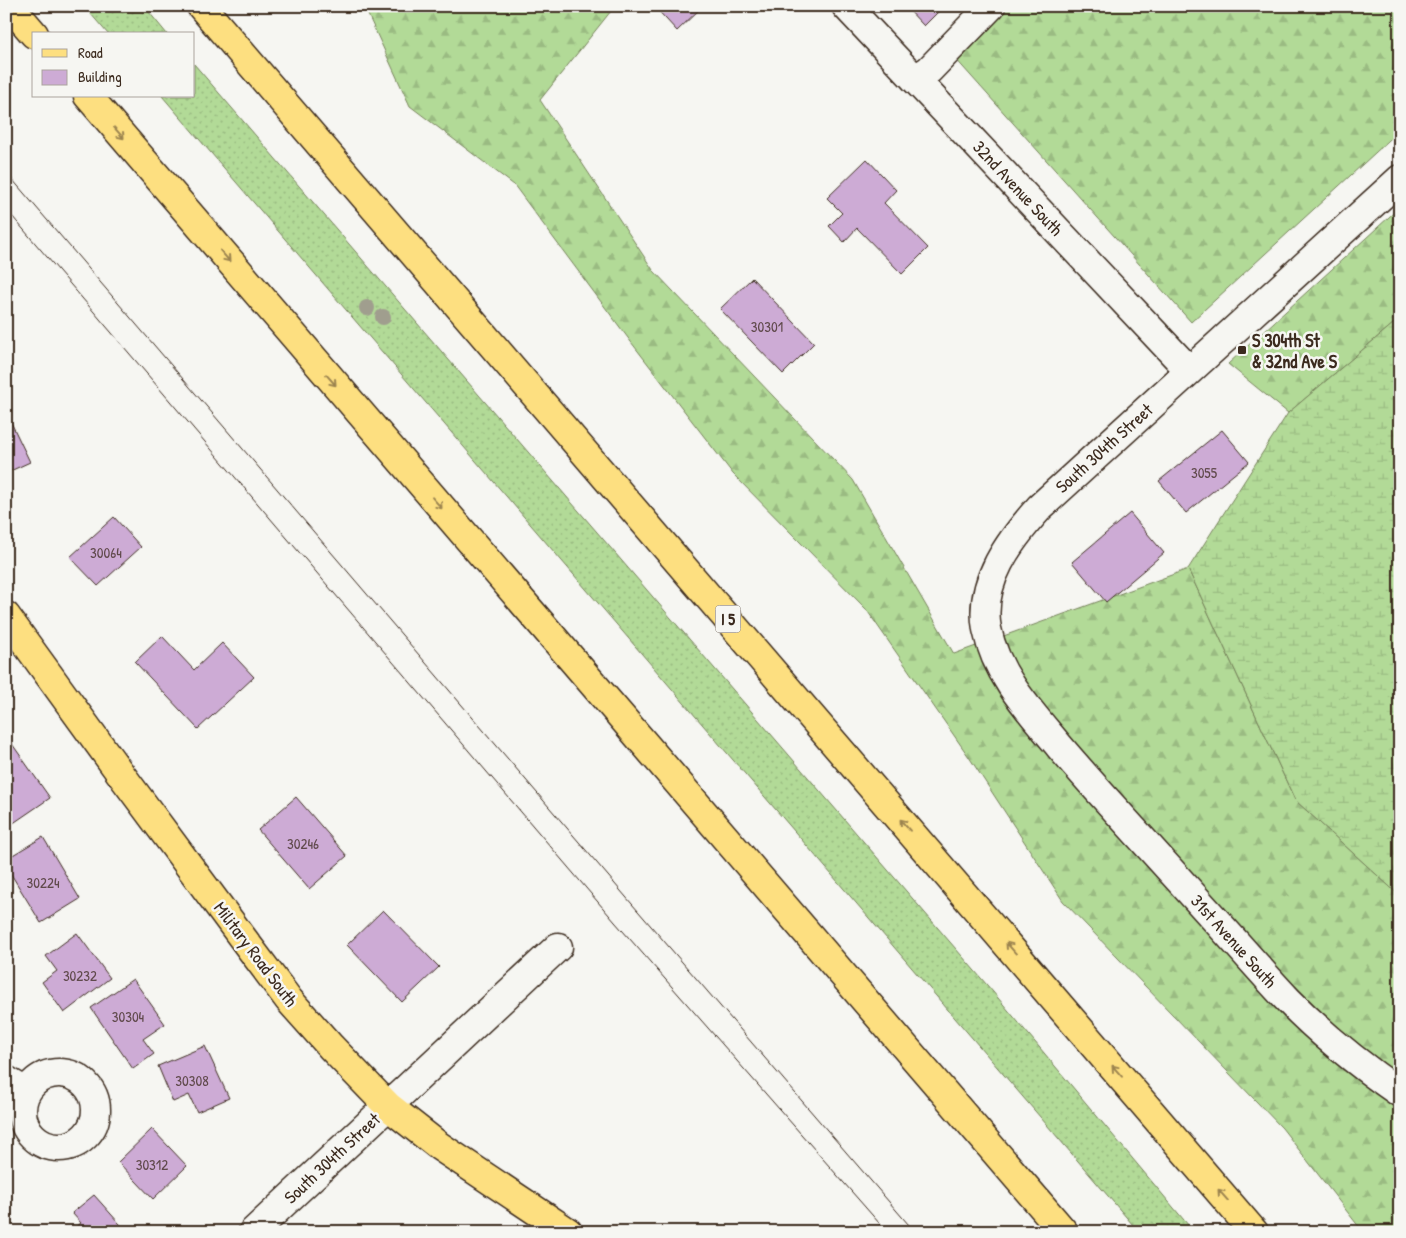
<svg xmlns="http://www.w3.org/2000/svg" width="1406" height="1238" viewBox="0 0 1406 1238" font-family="'Patrick Hand',sans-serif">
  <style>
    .grass { fill: url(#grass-dots); stroke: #76825a }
    .forest { fill: url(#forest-firs); stroke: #76825a }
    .wetland { fill: url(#wetland-marsh); stroke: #76825a }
    .building { fill: #cdabd5; stroke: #3b2a1e }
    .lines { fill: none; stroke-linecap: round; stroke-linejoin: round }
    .minor-casing { stroke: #3b2a1e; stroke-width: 31 }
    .major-casing { stroke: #3b2a1e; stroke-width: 31 }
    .highway-casing { stroke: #3b2a1e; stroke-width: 31 }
    .minor { stroke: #f6f6f2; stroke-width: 28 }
    .major { stroke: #fddf80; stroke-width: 28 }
    .highway { stroke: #fddf80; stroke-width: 28 }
    .tram { stroke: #3b2a1e; stroke-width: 1 }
    .tree { fill: #a09e8e }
    .oneway { stroke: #9c844f }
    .poi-dot { fill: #3b2a1e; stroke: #f6f6f2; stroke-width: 2 }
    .labels { text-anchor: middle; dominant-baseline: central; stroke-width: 5; stroke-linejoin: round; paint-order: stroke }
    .number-label { font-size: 15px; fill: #604a4c }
    .shield { fill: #f6f6f2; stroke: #73675e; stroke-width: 1 }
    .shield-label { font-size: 16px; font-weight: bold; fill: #3b2a1e }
    .street-label { font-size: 18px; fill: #3b2a1e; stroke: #f6f6f2 }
    .poi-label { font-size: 18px; font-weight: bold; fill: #3b2a1e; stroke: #f6f6f2; text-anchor: start }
  </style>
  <defs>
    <pattern id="grass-dots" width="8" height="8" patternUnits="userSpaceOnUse" patternTransform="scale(1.25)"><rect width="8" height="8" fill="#b2da97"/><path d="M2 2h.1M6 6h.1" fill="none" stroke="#9abb82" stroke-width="1.8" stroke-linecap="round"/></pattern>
    <pattern id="forest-firs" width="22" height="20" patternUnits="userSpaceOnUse" patternTransform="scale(1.25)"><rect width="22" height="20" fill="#b2da97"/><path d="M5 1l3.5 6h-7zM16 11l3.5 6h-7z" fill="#9abb82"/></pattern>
    <pattern id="wetland-marsh" width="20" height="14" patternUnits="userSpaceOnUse" patternTransform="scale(1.25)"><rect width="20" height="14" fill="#b2da97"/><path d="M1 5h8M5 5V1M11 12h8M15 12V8" fill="none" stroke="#9abb82"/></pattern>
  </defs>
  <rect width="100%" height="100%" fill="#f6f6f2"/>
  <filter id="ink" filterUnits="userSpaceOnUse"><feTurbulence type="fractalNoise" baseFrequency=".02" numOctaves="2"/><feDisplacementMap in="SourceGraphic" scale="10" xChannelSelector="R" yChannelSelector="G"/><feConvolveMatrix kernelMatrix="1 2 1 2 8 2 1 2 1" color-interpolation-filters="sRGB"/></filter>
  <g filter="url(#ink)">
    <g class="grass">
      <path d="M 84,6 L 144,6 L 167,34 L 108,34 Z"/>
      <path d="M 194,64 L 993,992 L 1194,1232 L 1139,1232 L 162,96 L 194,96 Z"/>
    </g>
    <g class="forest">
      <path d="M 364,6 L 615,6 L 540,100 L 653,270 L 853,480 L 954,654 L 1188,569 L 1295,800 L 1400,896 L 1400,1232 L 1363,1232 L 1282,1128 L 1063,901 L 969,757 L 866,609 L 733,474 L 631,342 L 514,185 L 410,106 Z"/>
      <path d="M 1009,6 L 1400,6 L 1400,130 L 1191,322 L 954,57 Z"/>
      <path d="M 1400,207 L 1400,318 L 1288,413 L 1228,364 Z"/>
    </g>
    <path class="wetland" d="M 1400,318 L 1400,896 L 1295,800 L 1188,569 L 1288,413 Z"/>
    <g class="building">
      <path d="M 654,6 L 703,6 L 677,31 Z"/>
      <path d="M 905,6 L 944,6 L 924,26 Z"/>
      <path d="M 867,159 L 896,190 L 884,203 L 928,248 L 902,274 L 857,228 L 844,242 L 829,226 L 842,213 L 827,198 Z"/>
      <path d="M 752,278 L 814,343 L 783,374 L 720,309 Z"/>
      <path d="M 6,412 L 30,462 L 6,473 Z"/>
      <path d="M 1222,430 L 1249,462 L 1186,513 L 1159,481 Z"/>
      <path d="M 1130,513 L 1164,553 L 1106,602 L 1072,562 Z"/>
      <path d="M 114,517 L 141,547 L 98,586 L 70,557 Z"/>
      <path d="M 162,636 L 194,670 L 222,643 L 254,677 L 198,729 L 135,662 Z"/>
      <path d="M 10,741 L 50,798 L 12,824 L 6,815 L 6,744 Z"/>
      <path d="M 296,797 L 347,856 L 309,889 L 258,830 Z"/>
      <path d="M 43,837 L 80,899 L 41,923 L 6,866 L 6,859 Z"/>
      <path d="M 383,910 L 439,967 L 402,1002 L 347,945 Z"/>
      <path d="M 77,933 L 110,978 L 64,1013 L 42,982 L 57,971 L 46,956 Z"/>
      <path d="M 133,979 L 165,1024 L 143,1039 L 154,1054 L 133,1069 L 91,1008 Z"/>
      <path d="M 205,1046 L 229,1098 L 197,1112 L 189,1095 L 173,1102 L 158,1066 Z"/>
      <path d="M 152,1129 L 187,1166 L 153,1199 L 118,1162 Z"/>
      <path d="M 94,1195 L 127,1232 L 70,1232 L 81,1223 L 72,1213 Z"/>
    </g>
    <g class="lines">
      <defs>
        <g id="minor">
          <path d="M 846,6 L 1189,370"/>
          <path d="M 915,79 L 929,70 L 991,6"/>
          <path d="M 1400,179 L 1040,507 C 1010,540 978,582 987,629 C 996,675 1030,711 1059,746 C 1086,778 1115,809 1143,840 C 1175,875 1207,911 1239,946 C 1255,964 1271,982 1288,1000 C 1321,1034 1361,1066 1400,1093"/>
          <circle cx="59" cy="1110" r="37"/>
          <path d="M 6,1080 L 26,1092"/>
          <path d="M 253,1232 L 558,947"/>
        </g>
        <path id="major" d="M 6,616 L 123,777 L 247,944 L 289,1000 L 331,1047 L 388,1106 L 439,1146 L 568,1232"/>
        <g id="highway">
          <path d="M 10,6 L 34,34"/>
          <path d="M 201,6 L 1254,1232"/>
          <path d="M 88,96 L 1064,1232"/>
        </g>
      </defs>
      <use href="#minor" class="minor-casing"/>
      <use href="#major" class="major-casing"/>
      <use href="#highway" class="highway-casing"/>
      <use href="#minor" class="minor"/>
      <use href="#major" class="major"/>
      <use href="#highway" class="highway"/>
      <g class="tram">
        <path d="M 6,172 L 632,904 L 915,1232"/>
        <path d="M 6,209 L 615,922 L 887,1232"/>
      </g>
    </g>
    <g class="tree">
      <circle cx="367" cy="308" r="8"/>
      <circle cx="383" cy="317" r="8"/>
    </g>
    <defs><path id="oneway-shaft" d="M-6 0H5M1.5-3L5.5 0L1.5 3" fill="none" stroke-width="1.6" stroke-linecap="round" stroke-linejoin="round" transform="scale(1.25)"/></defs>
    <g class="oneway">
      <use href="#oneway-shaft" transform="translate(119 133) rotate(49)"/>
      <use href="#oneway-shaft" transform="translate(225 256) rotate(49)"/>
      <use href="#oneway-shaft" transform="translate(331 380) rotate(49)"/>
      <use href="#oneway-shaft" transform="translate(437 503) rotate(49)"/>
      <use href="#oneway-shaft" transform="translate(905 825) rotate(-131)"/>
      <use href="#oneway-shaft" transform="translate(1011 948) rotate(-131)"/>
      <use href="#oneway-shaft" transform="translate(1117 1071) rotate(-131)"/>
      <use href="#oneway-shaft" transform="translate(1223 1195) rotate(-131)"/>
    </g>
  </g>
  <rect class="poi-dot" x="1237" y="345" width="10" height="10" rx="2.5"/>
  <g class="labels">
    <g class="number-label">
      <text x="767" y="326">30301</text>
      <text x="1204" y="472">3055</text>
      <text x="106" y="552">30064</text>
      <text x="303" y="843">30246</text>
      <text x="43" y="882">30224</text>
      <text x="80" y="975">30232</text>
      <text x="128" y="1016">30304</text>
      <text x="192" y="1080">30308</text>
      <text x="152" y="1164">30312</text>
    </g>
    <rect class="shield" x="715.5" y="605.5" width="25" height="27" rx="4"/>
    <g class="shield-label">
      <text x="728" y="619">I 5</text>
    </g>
    <g class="street-label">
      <text transform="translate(1018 188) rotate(47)">32nd Avenue South</text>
      <text transform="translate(1104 448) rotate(-42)">South 304th Street</text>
      <text transform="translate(1234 941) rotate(48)">31st Avenue South</text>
      <text transform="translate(256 954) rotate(53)">Military Road South</text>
      <text transform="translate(332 1158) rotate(-43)">South 304th Street</text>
    </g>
    <g class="poi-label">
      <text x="1252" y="340">S 304th St<tspan x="1252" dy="21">&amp; 32nd Ave S</tspan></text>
    </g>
  </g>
  <rect width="1406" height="1238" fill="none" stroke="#f6f6f2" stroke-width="25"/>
  <rect x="12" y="12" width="1381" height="1213" fill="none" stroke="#3b2a1e" stroke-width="2" filter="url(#ink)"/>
  <rect x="32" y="32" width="162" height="65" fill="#f6f6f2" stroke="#aba49d"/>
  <rect x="42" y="49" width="25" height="8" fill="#fddf80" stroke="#aba49d"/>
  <text x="78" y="58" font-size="15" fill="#3b2a1e">Road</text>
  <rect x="42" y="70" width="25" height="15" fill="#cdabd5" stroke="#aba49d"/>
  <text x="78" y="82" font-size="15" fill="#3b2a1e">Building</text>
</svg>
